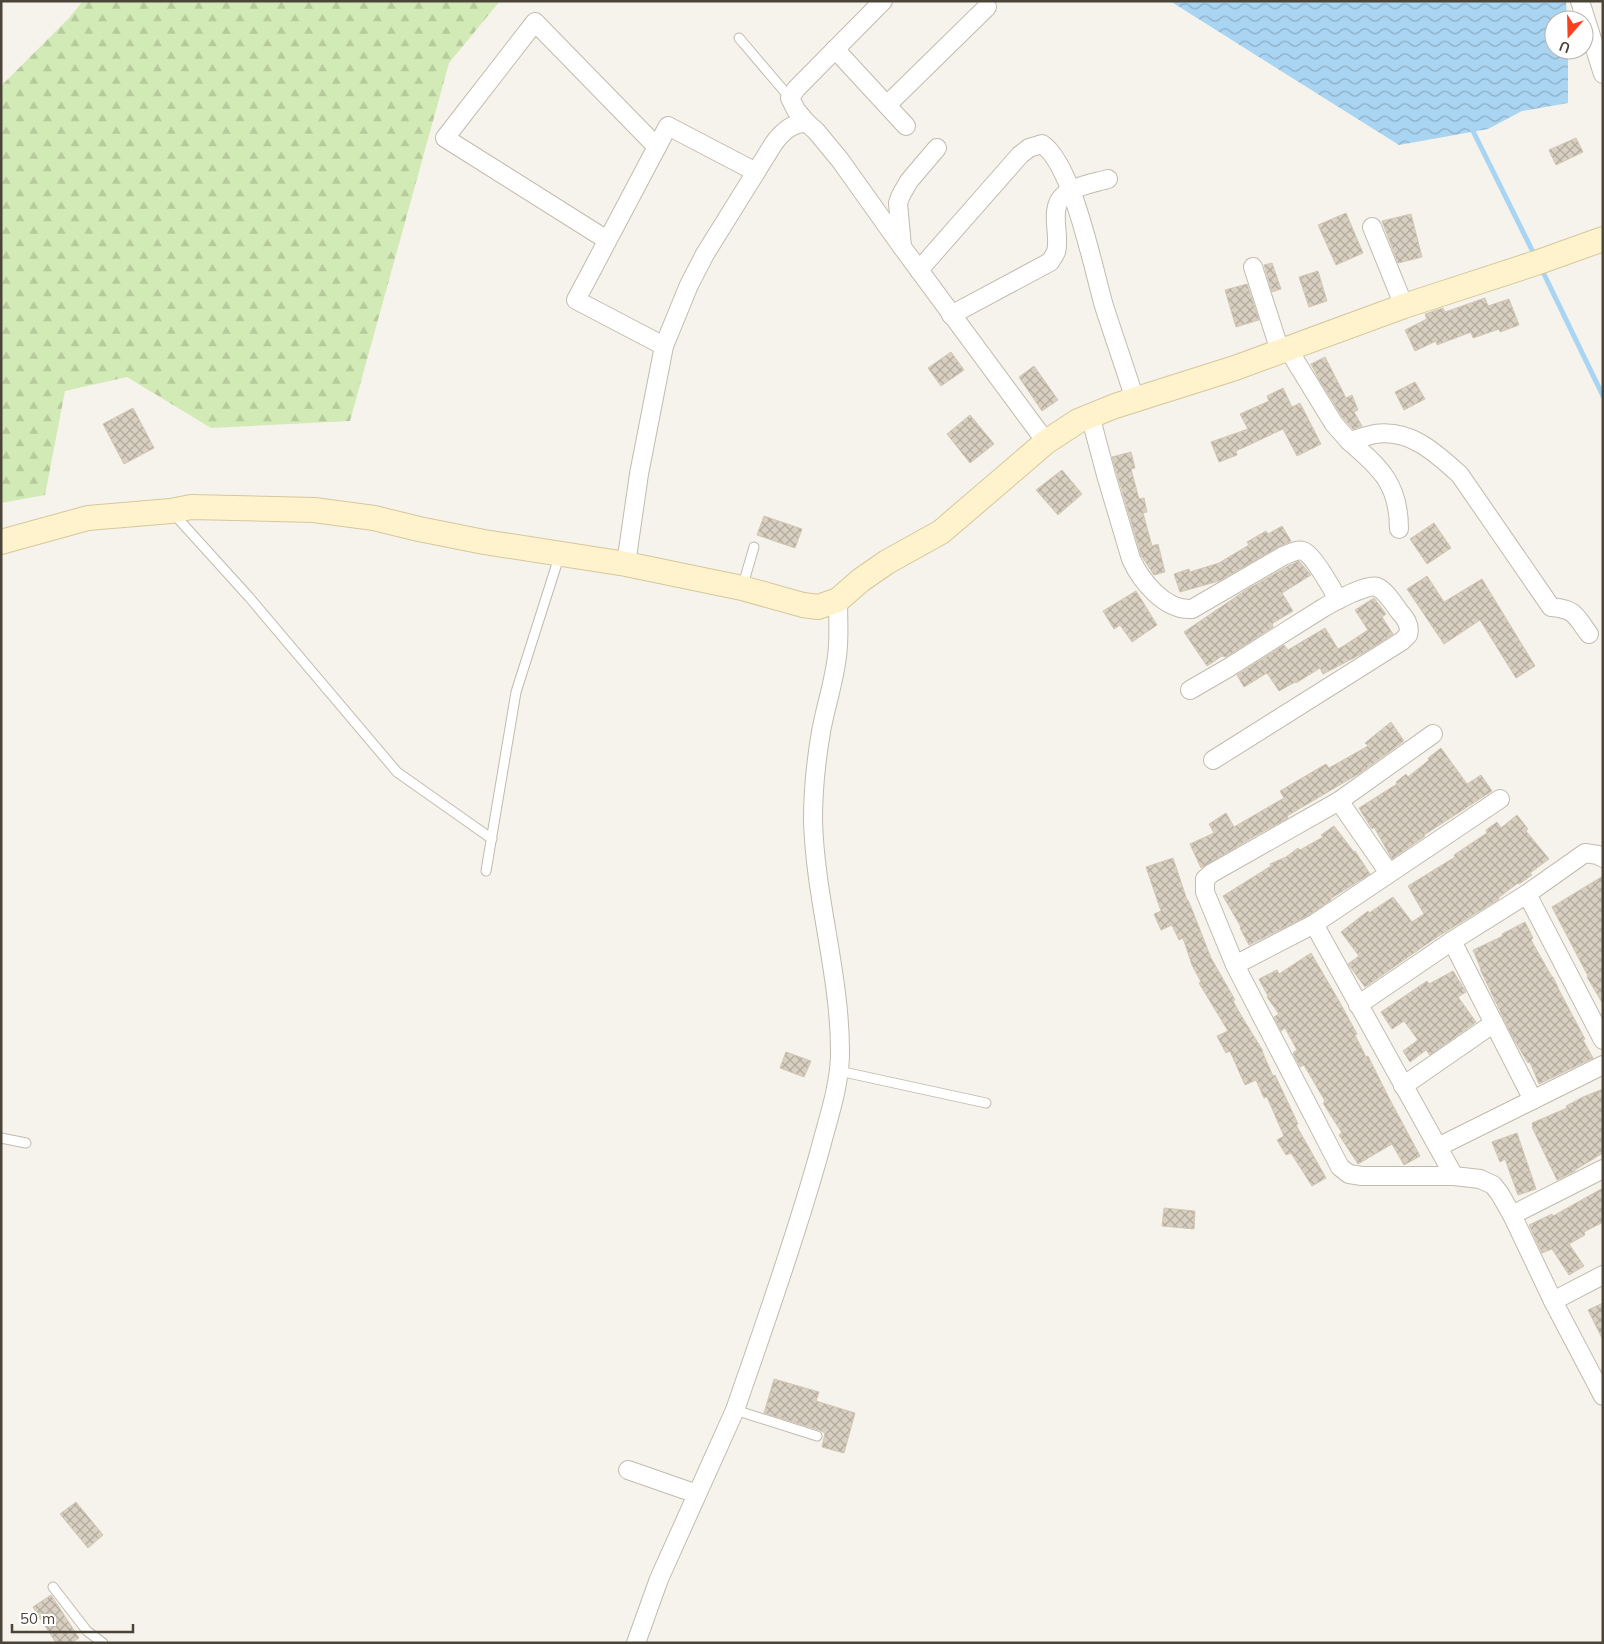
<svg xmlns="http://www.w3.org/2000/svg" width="1604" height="1644" viewBox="0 0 1604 1644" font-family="Mulish,sans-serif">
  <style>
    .forest { fill: url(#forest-firs) }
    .water { fill: url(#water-waves) }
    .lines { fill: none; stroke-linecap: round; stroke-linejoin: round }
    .stream { stroke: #a9d4f2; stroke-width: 5 }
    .building { fill: url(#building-cross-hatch); stroke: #d3c7b4 }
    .lane-casing { stroke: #c2bbae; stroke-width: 11 }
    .street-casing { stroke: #c2bbae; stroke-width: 20 }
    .secondary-casing { stroke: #d6c79b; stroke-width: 26 }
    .lane { stroke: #fff; stroke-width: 9 }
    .street { stroke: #fff; stroke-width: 18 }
    .secondary { stroke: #fff3cd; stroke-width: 24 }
  </style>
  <defs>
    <pattern id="forest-firs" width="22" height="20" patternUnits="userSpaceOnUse" patternTransform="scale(1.25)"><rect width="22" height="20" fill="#d2eab5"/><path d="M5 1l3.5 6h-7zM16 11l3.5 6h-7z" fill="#b6ca9c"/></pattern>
    <pattern id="water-waves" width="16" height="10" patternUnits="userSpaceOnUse" patternTransform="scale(1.25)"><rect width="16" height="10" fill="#a9d4f2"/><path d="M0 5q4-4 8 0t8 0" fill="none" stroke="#8caec5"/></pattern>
    <pattern id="building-cross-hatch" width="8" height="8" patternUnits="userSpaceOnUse" patternTransform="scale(1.25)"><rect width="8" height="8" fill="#d8cfc1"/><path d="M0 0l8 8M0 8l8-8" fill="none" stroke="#b1aa9e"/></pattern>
  </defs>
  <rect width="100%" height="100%" fill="#f6f3ec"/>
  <path class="forest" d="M 83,1 L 500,1 L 449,63 L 350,421 L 211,428 L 127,377 L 65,391 L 45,495 L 1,503 L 1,86 L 69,18 Z"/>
  <path class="water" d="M 1170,1 L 1566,1 L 1567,20 L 1554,20 L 1554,50 L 1568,50 L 1568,103 L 1522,111 L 1488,129 L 1399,145 Z"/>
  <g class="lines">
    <g class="stream">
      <path d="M 1471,127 L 1535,256"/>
      <path d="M 1541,268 L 1603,396"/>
    </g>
  </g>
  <g class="building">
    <path d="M 1576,138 L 1583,152 L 1556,165 L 1549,150 Z"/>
    <path d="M 1346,213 L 1363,253 L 1336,265 L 1318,225 Z"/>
    <path d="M 1411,214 L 1422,257 L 1398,263 L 1382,221 Z"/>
    <path d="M 1272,263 L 1281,289 L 1272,292 L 1264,265 Z"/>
    <path d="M 1318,271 L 1327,301 L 1309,307 L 1299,277 Z"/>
    <path d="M 1247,284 L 1259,320 L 1236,327 L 1225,290 Z"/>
    <path d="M 1485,298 L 1488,306 L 1509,299 L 1519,325 L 1500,332 L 1499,329 L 1473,338 L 1471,332 L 1437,345 L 1436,341 L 1415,351 L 1405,330 L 1427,319 L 1425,314 L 1443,308 L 1445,312 Z"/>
    <path d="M 951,352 L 964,370 L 941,386 L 928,368 Z"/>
    <path d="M 1325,357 L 1346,398 L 1352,395 L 1358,410 L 1354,412 L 1362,426 L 1353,429 L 1343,418 L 1320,381 L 1311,364 Z"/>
    <path d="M 1034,366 L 1058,400 L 1042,411 L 1019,377 Z"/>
    <path d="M 1415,382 L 1425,399 L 1404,410 L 1395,392 Z"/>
    <path d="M 1283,388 L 1292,407 L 1300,403 L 1321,444 L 1297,456 L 1283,429 L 1236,451 L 1237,455 L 1219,462 L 1211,442 L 1248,429 L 1240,414 L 1269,401 L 1267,396 Z"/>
    <path d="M 133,408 L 154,448 L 124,464 L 103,424 Z"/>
    <path d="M 970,415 L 994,444 L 970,463 L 947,434 Z"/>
    <path d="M 1131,452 L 1135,468 L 1131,469 L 1139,499 L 1144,498 L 1147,512 L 1143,513 L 1152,546 L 1158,544 L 1165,572 L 1154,575 L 1141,555 L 1112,457 Z"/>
    <path d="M 1062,470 L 1082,494 L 1058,515 L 1036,490 Z"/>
    <path d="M 764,516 L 802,529 L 795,548 L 757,535 Z"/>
    <path d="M 1434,523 L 1451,548 L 1427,564 L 1410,539 Z"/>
    <path d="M 1282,526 L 1291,541 L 1278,547 L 1219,581 L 1180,592 L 1174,574 L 1189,569 L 1190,572 L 1219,563 L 1249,545 L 1247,542 L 1266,531 L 1268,534 Z"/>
    <path d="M 1299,561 L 1311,575 L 1282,593 L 1293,611 L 1273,623 L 1272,624 L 1273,627 L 1226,657 L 1222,656 L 1207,666 L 1184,632 L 1246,590 L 1288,566 Z"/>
    <path d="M 1427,576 L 1444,602 L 1482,579 L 1535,666 L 1516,678 L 1480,620 L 1444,644 L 1407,589 Z"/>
    <path d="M 1136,591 L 1157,625 L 1132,642 L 1120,625 L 1114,629 L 1103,611 Z"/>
    <path d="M 1374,598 L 1386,614 L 1382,617 L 1393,634 L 1365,652 L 1323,674 L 1320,668 L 1296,683 L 1295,682 L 1279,691 L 1267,673 L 1244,687 L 1237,675 L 1284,645 L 1288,650 L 1325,628 L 1338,649 L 1342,647 L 1368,630 L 1355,610 Z"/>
    <path d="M 1391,722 L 1404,741 L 1360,773 L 1287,816 L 1288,818 L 1253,837 L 1201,868 L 1190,844 L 1214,833 L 1209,824 L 1226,813 L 1234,827 L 1284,798 L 1280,791 L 1326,764 L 1329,768 L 1368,746 L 1365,743 Z"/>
    <path d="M 1441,748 L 1467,784 L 1481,775 L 1492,791 L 1424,835 L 1425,836 L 1392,859 L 1374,827 L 1372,829 L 1359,808 L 1397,784 L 1396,782 L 1406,774 L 1408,777 L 1429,760 L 1428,758 Z"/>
    <path d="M 1517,815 L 1528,829 L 1526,831 L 1549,859 L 1530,873 L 1532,875 L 1519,884 L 1518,883 L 1498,898 L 1499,899 L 1437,937 L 1365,987 L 1348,964 L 1359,956 L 1341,932 L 1368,911 L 1369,913 L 1393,897 L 1412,922 L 1424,914 L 1408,886 L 1455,857 L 1454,855 L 1487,833 L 1486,830 L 1497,822 L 1501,828 Z"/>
    <path d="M 1334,826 L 1354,852 L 1355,851 L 1370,874 L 1330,899 L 1331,900 L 1309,915 L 1249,945 L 1240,928 L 1241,927 L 1223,896 L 1271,866 L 1270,864 L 1286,857 L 1298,848 L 1300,850 L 1323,837 L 1321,835 Z"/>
    <path d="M 1173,858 L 1187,900 L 1188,900 L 1193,912 L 1211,958 L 1235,1000 L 1233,1001 L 1242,1017 L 1263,1051 L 1262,1051 L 1273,1076 L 1275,1075 L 1298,1124 L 1296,1125 L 1326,1178 L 1312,1186 L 1291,1153 L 1286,1155 L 1277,1140 L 1284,1136 L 1267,1097 L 1264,1098 L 1256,1080 L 1245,1085 L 1230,1051 L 1226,1053 L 1217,1036 L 1228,1031 L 1199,983 L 1201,982 L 1192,965 L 1183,938 L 1179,940 L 1172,925 L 1161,930 L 1154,914 L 1161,911 L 1146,867 Z"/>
    <path d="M 1603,876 L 1603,1004 L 1587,977 L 1588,976 L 1552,907 Z"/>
    <path d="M 1525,922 L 1533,938 L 1531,940 L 1552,977 L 1553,977 L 1560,992 L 1585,1039 L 1583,1040 L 1593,1058 L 1539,1084 L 1530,1062 L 1528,1063 L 1512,1036 L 1480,969 L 1481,969 L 1473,950 L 1503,936 L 1502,934 Z"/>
    <path d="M 1311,953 L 1339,1001 L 1357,1034 L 1355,1035 L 1366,1057 L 1368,1056 L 1389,1098 L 1420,1156 L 1404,1165 L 1392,1144 L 1358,1164 L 1339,1135 L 1342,1133 L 1323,1103 L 1325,1101 L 1304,1065 L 1300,1067 L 1293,1053 L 1297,1050 L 1285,1028 L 1281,1031 L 1274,1017 L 1279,1014 L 1267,997 L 1268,996 L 1259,979 L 1277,970 L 1279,974 Z"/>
    <path d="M 1453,971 L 1466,992 L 1458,997 L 1476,1022 L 1430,1055 L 1426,1050 L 1410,1062 L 1403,1051 L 1418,1040 L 1404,1021 L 1392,1029 L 1381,1012 L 1427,981 L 1429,984 Z"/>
    <path d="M 786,1052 L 811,1061 L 804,1077 L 780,1068 Z"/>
    <path d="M 1603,1089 L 1603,1153 L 1575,1170 L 1575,1171 L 1557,1180 L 1532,1127 L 1533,1126 L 1532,1123 L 1567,1108 L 1566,1106 L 1583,1097 Z"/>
    <path d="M 1517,1133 L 1536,1189 L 1518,1195 L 1505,1159 L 1500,1162 L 1492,1142 Z"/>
    <path d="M 1603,1188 L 1603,1222 L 1584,1232 L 1585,1235 L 1569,1244 L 1584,1266 L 1569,1275 L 1552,1249 L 1542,1253 L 1529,1225 L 1552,1214 L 1553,1216 Z"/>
    <path d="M 1164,1208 L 1195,1211 L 1194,1229 L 1162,1226 Z"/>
    <path d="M 1603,1303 L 1603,1340 L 1588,1310 Z"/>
    <path d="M 774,1379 L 819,1392 L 816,1401 L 855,1413 L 844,1453 L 822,1447 L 825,1433 L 819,1430 L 764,1413 Z"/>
    <path d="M 76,1502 L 103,1535 L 88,1548 L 60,1514 Z"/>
    <path d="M 51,1595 L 79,1638 L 71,1643 L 56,1643 L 33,1607 Z"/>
  </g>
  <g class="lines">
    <defs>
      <g id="lane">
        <path d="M 739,38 L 790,98"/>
        <path d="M 172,512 L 249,597 L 397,772 L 492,839"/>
        <path d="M 742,588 L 754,547"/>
        <path d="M 486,871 L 516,692 L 560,554"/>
        <path d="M 839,1071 L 986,1103"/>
        <path d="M 1,1138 L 26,1143"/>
        <path d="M 735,1410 L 817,1436"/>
        <path d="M 53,1587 L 87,1631 L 103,1643"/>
      </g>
      <g id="street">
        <path d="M 883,1 L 796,89 L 790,98 L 796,110 L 807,123 L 816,131 L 840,160 L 902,247 L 1046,442"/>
        <path d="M 1580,1 L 1603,74"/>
        <path d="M 835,49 L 906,126"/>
        <path d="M 887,105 L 987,7"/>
        <path d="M 1372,227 L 1404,306"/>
        <path d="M 607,240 L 445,138 L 535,22 L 657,147"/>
        <path d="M 902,247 L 898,203 L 901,195 L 909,181 L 937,148"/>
        <path d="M 1253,267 L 1280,351"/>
        <path d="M 919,270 L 1020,155 L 1029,148 L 1042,144 C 1073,165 1093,268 1104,306 C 1114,337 1125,368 1135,400"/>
        <path d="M 951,315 L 1050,262 C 1052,259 1054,256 1056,252 C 1061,235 1048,209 1064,195 C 1075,186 1094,183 1108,179"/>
        <path d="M 664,346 L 576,300 L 668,126 L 756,172"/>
        <path d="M 1288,349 L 1334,424 L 1349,441 C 1357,439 1366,436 1375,434 C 1411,429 1436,453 1460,475 L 1551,607 C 1575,609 1575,615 1589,634"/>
        <path d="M 1090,415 L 1106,475 L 1131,559 C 1141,581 1165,611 1192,609 L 1283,556 C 1289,554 1296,549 1303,551 C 1313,554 1333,590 1338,600"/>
        <path d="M 1349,441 C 1381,468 1399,485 1399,529"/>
        <path d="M 626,564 L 639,474 L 664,346 L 689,285 L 705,254 L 774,143 C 782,132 792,122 807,123"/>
        <path d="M 1190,690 L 1228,668 L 1323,608 C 1333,602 1368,583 1377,587 C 1386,591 1393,603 1399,611 C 1405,618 1411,625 1408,635 L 1402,641 L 1213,760"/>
        <path d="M 1433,734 L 1339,801 L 1212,873 L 1205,879 L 1205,892 L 1235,965 L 1340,1167 L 1349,1174 L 1362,1176 L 1454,1176"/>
        <path d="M 1339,801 L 1389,873"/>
        <path d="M 1527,894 L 1603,1040"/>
        <path d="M 1314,924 L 1454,1176 L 1480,1179 L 1493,1185 L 1500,1194 L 1512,1215 L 1553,1301 L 1603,1396"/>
        <path d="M 1452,941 L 1533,1100"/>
        <path d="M 1235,965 L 1314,924 L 1500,799"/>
        <path d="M 1358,1005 L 1452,941 L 1527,894 L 1585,853 L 1598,855 L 1603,858"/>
        <path d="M 1403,1086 L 1494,1023"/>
        <path d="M 1438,1147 L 1603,1065"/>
        <path d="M 1512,1215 L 1603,1169"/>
        <path d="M 1553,1301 L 1603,1275"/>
        <path d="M 628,1470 L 697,1494"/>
        <path d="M 636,1643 L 659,1579 L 735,1410 L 744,1384 C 771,1307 798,1229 820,1150 C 828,1119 839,1088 840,1056 C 841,977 815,899 813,820 C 813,790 816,761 821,732 C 826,703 837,674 838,645 C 839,630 838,615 838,600"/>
      </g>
      <path id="secondary" d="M 1,542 L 88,518 L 171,511 L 191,507 L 314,510 L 374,518 L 419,529 L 484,542 L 626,564 L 742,588 L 803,605 L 818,607 L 838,600 L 861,580 L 887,562 L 941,532 L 1046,442 L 1078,421 L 1115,406 L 1235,368 L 1404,306 L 1536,263 L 1603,239"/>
    </defs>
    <use href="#lane" class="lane-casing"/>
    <use href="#street" class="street-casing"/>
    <use href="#secondary" class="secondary-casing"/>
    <use href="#lane" class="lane"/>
    <use href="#street" class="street"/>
    <use href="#secondary" class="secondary"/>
  </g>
  <rect width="1604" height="1644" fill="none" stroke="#4b4439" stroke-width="5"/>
  <g transform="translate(1569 35) rotate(200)"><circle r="24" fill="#ffffff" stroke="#b7b4b0"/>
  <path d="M0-4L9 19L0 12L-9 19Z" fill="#fc3f1d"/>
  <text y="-8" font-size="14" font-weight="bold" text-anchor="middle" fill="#4b4439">U</text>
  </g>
  <path d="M12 1624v8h121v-8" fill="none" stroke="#4b4439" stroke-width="2.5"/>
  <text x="20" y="1624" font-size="15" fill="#4b4439" stroke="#ffffff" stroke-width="4" paint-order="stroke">50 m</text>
</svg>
